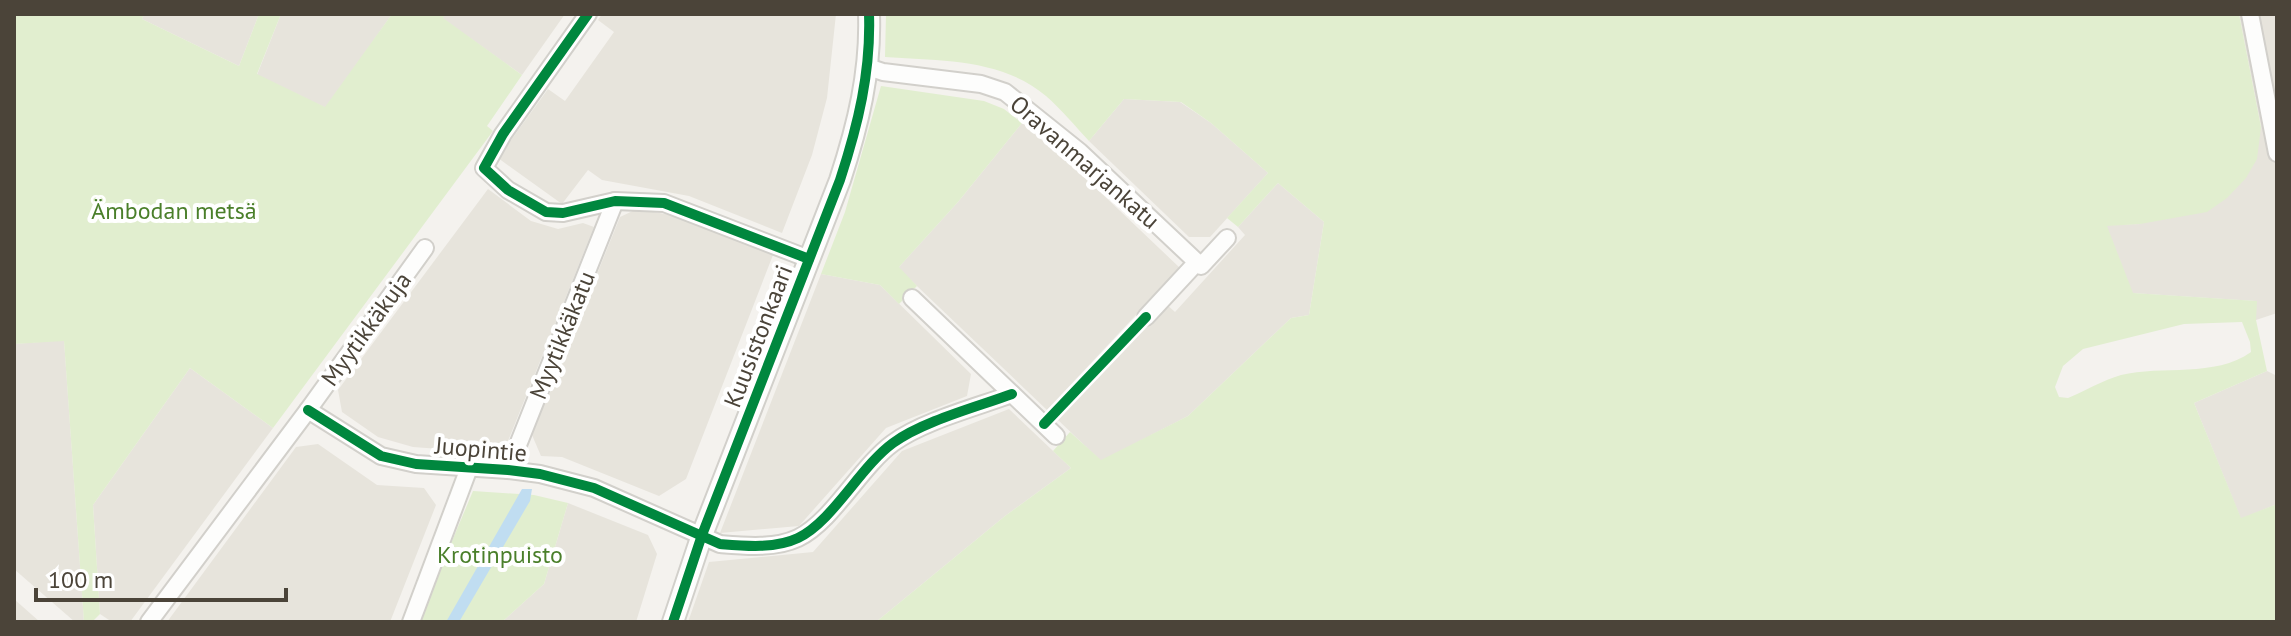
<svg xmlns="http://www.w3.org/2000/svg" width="2291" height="636" viewBox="0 0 2291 636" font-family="'PT Sans',sans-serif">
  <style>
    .residential { fill: #e7e4dc }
    .green { fill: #e1eecf; fill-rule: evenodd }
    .water { fill: #c0ddf1 }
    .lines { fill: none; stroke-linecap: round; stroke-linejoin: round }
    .minor-casing { stroke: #d2d0cb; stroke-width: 20 }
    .tertiary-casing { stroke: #d2d0cb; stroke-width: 24 }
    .minor { stroke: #fdfdfc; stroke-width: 16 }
    .tertiary { stroke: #fdfdfc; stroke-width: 20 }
    .cycleway-casing { stroke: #fff; stroke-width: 15 }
    .cycleway { stroke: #00873e; stroke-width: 10 }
    .labels { text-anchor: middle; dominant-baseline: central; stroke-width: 8; stroke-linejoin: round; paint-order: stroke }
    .street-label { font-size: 24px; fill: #4b4439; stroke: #fff }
    .park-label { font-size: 24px; fill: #4a7f2a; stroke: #fff }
  </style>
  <rect width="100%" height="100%" fill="#f4f2ee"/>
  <g class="residential">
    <path d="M 144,14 L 259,14 L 239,66 L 142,19 Z"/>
    <path d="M 281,14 L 392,14 L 326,108 L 257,75 Z"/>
    <path d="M 445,14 L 565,14 L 522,75 L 442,18 Z"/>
    <path d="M 602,14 L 836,14 L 827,98 L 812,155 L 782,233 L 689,196 L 602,180 L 588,170 L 562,204 L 498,158 L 548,89 L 565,101 L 614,32 L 598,20 Z"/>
    <path d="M 2239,14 L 2277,14 L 2277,313 L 2256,320 L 2256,301 L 2132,293 L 2106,225 L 2140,224 L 2261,127 Z"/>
    <path d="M 1124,99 L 1180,102 L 1211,123 L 1268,173 L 1210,237 L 1189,237 L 1089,141 Z"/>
    <path d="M 1022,123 L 1076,169 L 1180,268 L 1047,410 L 898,268 L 958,202 Z"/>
    <path d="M 1278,183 L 1324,222 L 1309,315 L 1291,318 L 1188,416 L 1101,461 L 1058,420 L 1166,304 L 1175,312 L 1245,235 L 1238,227 Z"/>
    <path d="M 488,189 L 531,221 L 558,229 L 583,223 L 594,227 L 508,441 L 493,453 L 413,447 L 378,437 L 342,412 L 338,390 Z"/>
    <path d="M 637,209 L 682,217 L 773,255 L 686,479 L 659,496 L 562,457 L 541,456 L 532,435 L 620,217 Z"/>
    <path d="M 821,274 L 880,285 L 971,374 L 967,396 L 886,428 L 799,526 L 720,533 Z"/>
    <path d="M 64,340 L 84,622 L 75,622 L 14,569 L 14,344 Z"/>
    <path d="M 190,368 L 273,428 L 130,622 L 112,622 L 100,614 L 93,505 Z"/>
    <path d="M 2267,371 L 2277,376 L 2277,504 L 2241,519 L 2194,403 Z"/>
    <path d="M 1009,409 L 1071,468 L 1005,516 L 876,622 L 688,622 L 709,562 L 813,552 L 902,451 Z"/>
    <path d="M 318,444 L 377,485 L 424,488 L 436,505 L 390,622 L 167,622 L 296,447 Z"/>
    <path d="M 568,503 L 648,535 L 657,554 L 636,622 L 502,622 L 544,584 Z"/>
    <path d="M 14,599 L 40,622 L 14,622 Z"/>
  </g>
  <g class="green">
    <path d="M 14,14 L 144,14 L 142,19 L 239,66 L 259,14 L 281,14 L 257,74 L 325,107 L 392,14 L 445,14 L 443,18 L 522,75 L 487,126 L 493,131 L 273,428 L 190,368 L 93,505 L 100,614 L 92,622 L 84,622 L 64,341 L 14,344 Z"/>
    <path d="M 886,14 L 2239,14 L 2261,127 L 2257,159 L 2246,178 L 2227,198 L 2207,212 L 2140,224 L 2107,226 L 2133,293 L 2257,301 L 2256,320 L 2267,371 L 2194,403 L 2241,518 L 2277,504 L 2277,622 L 876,622 L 1005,516 L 1071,468 L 1053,451 L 1070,432 L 1101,460 L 1188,416 L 1291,318 L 1309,315 L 1324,222 L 1278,183 L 1238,227 L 1227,218 L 1268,173 L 1211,123 L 1181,102 L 1124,99 L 1089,141 C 1075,126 1061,109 1046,96 C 1001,58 940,61 885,57 ZM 2242,322 L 2250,342 L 2251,352 C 2215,378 2162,365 2121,375 C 2103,380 2085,391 2068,398 L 2059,397 L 2055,387 L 2063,366 L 2083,349 L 2184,324 Z"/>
    <path d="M 881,86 L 984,101 L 1004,109 L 1022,123 L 958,202 L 899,267 L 917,286 L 899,304 L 880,285 L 821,274 L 845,212 Z"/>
    <path d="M 473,491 L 534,495 L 568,503 L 544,584 L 502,622 L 418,622 Z"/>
  </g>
  <path class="water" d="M 522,489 L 532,489 L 530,501 L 459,622 L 446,622 Z"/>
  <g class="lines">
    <defs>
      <g id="minor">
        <path d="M 588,14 L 503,134 L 484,168 L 508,190 L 546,212 L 563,213 L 615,201 L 664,203 L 809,259"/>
        <path d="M 2250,14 L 2277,153"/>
        <path d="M 868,67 L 883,72 L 981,84 L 1005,92 L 1080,152 L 1201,266 L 1227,238"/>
        <path d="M 912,298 L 1056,436"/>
        <path d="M 1146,317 L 1197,262"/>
        <path d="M 308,410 L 381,456 L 416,464 L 508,470 L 540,474 L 594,488 L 720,544 C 744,546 775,549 798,538 C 833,521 860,467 893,443 C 923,421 977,407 1012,394"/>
        <path d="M 508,470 L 615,201"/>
        <path d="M 149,622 L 308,410 L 425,248"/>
        <path d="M 411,622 L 469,468"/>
      </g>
      <path id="tertiary" d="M 673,622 L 702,535 L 840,180 C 858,125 871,72 869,14"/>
    </defs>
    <use href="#minor" class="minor-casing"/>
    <use href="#tertiary" class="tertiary-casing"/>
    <use href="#minor" class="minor"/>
    <use href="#tertiary" class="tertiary"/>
    <defs>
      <g id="cycleway">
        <path d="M 588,14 L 503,134 L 484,168 L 508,190 L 546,212 L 563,213 L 615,201 L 664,203 L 809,259"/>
        <path d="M 308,410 L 381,456 L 416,464 L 508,470 L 540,474 L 594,488 L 720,544 C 744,546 775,549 798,538 C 833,521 860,467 893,443 C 923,421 977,407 1012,394"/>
        <path d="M 1044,424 L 1146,317"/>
        <path d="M 673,622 L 702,535 L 840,180 C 858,125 871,72 869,14"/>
      </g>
    </defs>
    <use href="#cycleway" class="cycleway-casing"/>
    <use href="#cycleway" class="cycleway"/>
  </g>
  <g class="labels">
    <g class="street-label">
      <text transform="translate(1085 162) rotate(41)">Oravanmarjankatu</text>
      <text transform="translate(366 329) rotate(-54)">Myytikkäkuja</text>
      <text transform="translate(562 335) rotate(-68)">Myytikkäkatu</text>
      <text transform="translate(758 336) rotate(-69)">Kuusistonkaari</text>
      <text transform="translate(481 449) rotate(5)">Juopintie</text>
    </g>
    <g class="park-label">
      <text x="174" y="210">Ämbodan metsä</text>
      <text x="500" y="554">Krotinpuisto</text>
    </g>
  </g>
  <rect width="2291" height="636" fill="none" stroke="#4b4439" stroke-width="32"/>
  <path d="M36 588v12h250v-12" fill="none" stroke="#4b4439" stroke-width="4"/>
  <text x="48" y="588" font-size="24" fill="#4b4439" stroke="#ffffff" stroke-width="6" paint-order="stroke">100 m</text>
</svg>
